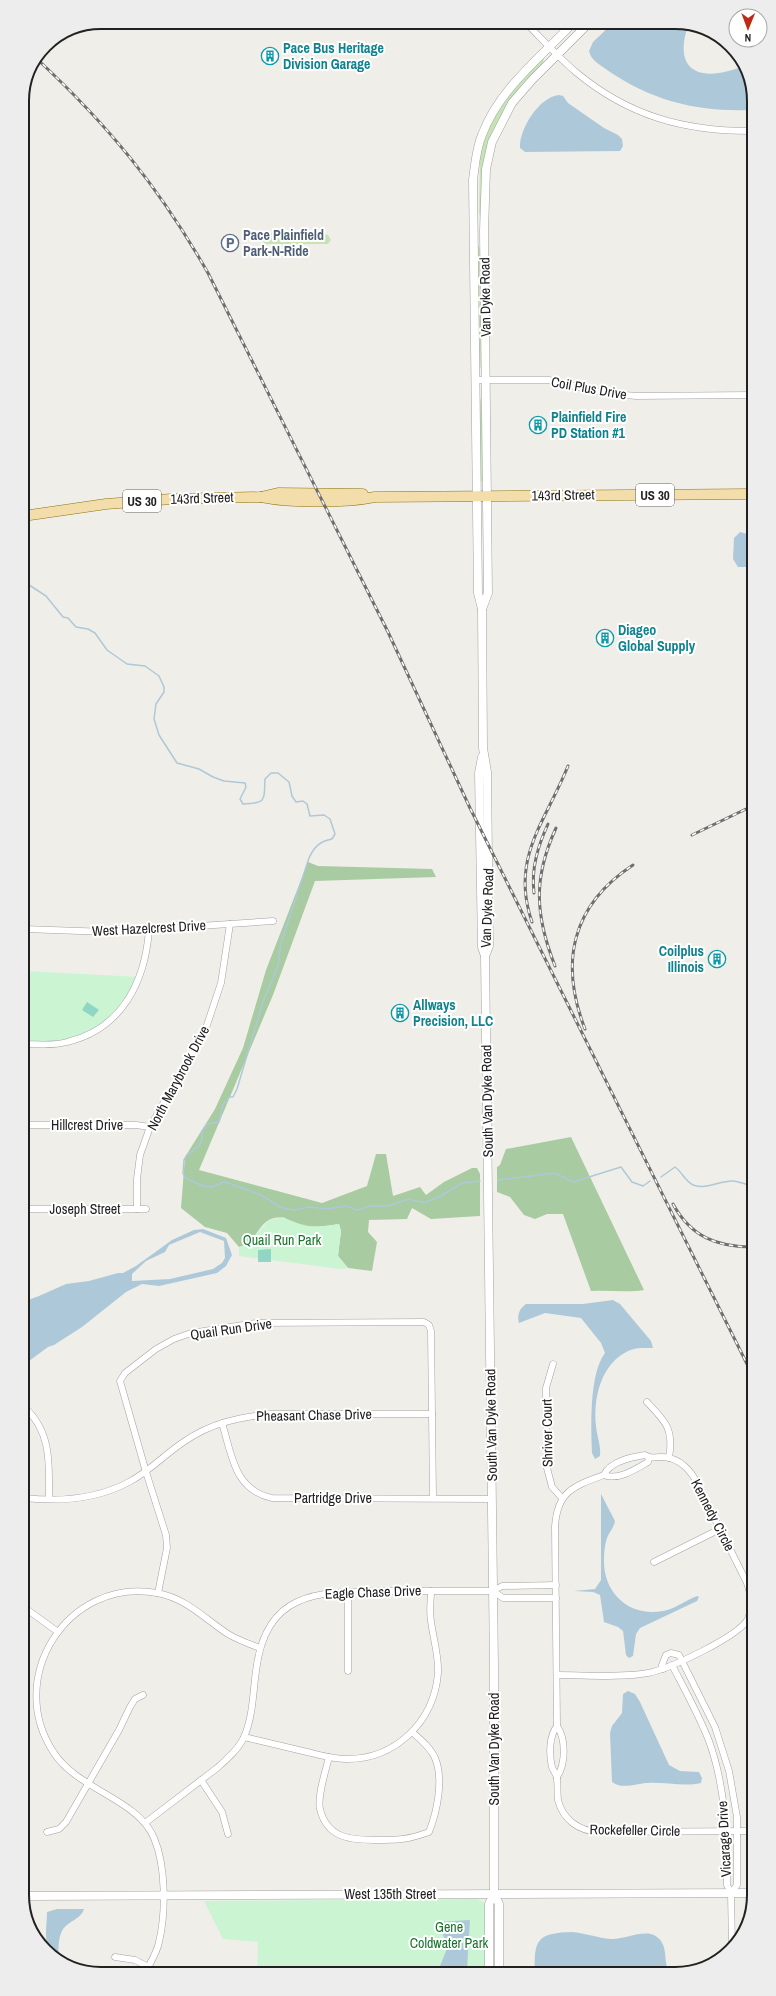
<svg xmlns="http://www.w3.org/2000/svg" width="776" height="1996" viewBox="0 0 776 1996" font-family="'Archivo Narrow',sans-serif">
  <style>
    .grass { fill: #c5e4b4 }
    .forest { fill: #a8cba1 }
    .park { fill: #cbf4d3 }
    .pitch { fill: #8fd6c4 }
    .water { fill: #adc9d9; fill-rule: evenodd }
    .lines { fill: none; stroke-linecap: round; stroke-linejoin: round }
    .stream { stroke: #adc9d9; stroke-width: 1.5 }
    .minor-casing { stroke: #a2a2a2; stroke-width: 7 }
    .tertiary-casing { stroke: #a2a2a2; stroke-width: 9 }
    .primary-casing { stroke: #8d7410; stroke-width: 11 }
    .minor { stroke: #fff; stroke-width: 6 }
    .tertiary { stroke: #fff; stroke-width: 8 }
    .primary { stroke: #f3ddaa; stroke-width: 10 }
    .rail-casing { stroke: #6f6f6f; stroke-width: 3 }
    .rail { stroke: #fff; stroke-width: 1.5; stroke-dasharray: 4.5; stroke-linecap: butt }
    .labels { text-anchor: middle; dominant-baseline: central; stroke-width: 4; stroke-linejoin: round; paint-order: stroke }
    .shield { fill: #fff; stroke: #646464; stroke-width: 1 }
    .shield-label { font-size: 13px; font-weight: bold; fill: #212121 }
    .culture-label { font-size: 14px; font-weight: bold; fill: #0d838f; stroke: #fff; text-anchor: start }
    .service-label { font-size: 14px; font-weight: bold; fill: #4e5e75; stroke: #fff; text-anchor: start }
    .street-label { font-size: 14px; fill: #212121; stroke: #fff }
    .park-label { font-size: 14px; fill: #18752c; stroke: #fff }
    .rim { fill: none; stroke: #212121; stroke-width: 2 }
  </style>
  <rect width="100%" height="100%" fill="#f0eee8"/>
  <g class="grass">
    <path d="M 544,58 L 543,63 L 522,84 L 499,122 L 479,218 L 480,153 L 488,126 L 509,93 Z"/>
    <path d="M 265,233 L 321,233 L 328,235 L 331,240 L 328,244 L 265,244 L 261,238 Z"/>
    <path d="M 477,242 L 480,249 C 480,266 480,284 480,302 C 481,322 490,350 480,369 L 476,287 Z"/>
    <path d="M 479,397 L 481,400 L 485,460 L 483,482 L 481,481 L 477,418 Z"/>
  </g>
  <g class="forest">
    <path d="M 308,862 L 318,866 L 432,869 L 436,877 L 315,881 L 273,995 L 199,1170 L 322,1203 L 367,1186 L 376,1154 L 386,1154 L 393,1196 L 420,1187 L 426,1195 L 444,1182 L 472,1168 L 477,1168 L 480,1174 L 480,1216 L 431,1219 L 412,1208 L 407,1219 L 369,1220 L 368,1232 L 377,1242 L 372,1271 L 348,1268 L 338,1256 L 341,1231 L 339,1224 C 327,1226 315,1228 302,1226 C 289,1223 286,1214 271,1219 C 258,1224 255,1244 239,1247 L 227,1233 L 205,1227 L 181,1208 L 185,1157 L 215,1109 L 243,1048 L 266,970 Z"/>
    <path d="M 571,1137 L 644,1290 C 626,1293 609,1290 591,1291 L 563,1214 L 547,1214 L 535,1219 L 524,1215 L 510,1197 L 497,1192 L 497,1167 L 500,1165 L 506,1149 Z"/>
  </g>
  <g class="park">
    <path d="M 24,971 L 139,977 L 113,1018 L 66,1043 L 24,1044 Z"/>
    <path d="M 283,1217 C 306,1228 314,1228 339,1224 L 341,1231 L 338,1256 L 348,1268 L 341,1269 L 239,1256 L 239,1247 L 247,1245 L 269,1220 Z"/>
    <path d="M 477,1899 L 484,1902 L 485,1907 L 485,1971 L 257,1973 L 258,1942 L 223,1939 L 204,1901 Z"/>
  </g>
  <g class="pitch">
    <path d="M 87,1002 L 99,1010 L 93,1017 L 82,1010 Z"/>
    <path d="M 271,1249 L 271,1262 L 258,1262 L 258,1250 Z"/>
  </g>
  <g class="water">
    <path d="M 614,22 L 681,22 L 693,27 L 686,32 C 674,78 710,80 743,66 L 750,76 L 750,110 C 698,112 653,101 610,72 C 602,66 591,61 589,51 L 593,42 Z"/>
    <path d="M 559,95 L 563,96 L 568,103 L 604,128 L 618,135 L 622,139 L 623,146 L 620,151 L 525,152 L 520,148 C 519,129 539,97 559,95 Z"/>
    <path d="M 740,532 L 751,535 L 750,567 L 738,567 L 733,559 L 734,538 Z"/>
    <path d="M 203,1229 L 226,1238 L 232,1255 L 226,1266 L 217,1273 L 159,1286 L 142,1284 L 126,1292 L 82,1327 L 54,1345 L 48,1347 L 25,1364 L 25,1301 L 39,1296 L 66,1284 L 89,1281 L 118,1273 L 123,1273 L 136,1266 L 172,1240 L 194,1230 ZM 200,1232 L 224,1241 L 225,1258 L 222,1263 L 213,1269 L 170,1279 L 132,1281 L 132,1274 L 146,1261 L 165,1252 L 169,1245 Z"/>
    <path d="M 613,1300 L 620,1304 L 651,1341 L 653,1348 C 645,1348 636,1347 628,1351 C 601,1364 593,1398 596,1426 C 597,1437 601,1445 600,1456 L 595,1459 L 592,1453 C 591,1427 589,1374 605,1353 L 601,1343 L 581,1318 L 545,1313 L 519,1323 C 517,1315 519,1309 526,1304 L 583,1304 Z"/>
    <path d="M 601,1494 L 615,1521 C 614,1528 609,1532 607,1538 C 605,1544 604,1552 604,1559 C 603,1593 629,1617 663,1611 C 675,1609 686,1600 697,1596 L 699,1597 L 697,1601 L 640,1628 L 636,1634 L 633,1656 L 629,1658 L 626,1655 L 623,1631 L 618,1627 L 604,1622 L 600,1595 L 593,1592 L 574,1591 L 595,1589 L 601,1580 Z"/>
    <path d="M 628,1691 L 635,1694 L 640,1702 L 669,1765 L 680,1771 L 699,1772 L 702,1778 L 701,1783 C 684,1787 665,1782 648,1783 C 637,1783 622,1790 612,1782 L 610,1733 L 612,1726 L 622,1713 L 623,1694 Z"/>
    <path d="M 57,1909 L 84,1909 C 82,1918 69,1921 63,1929 C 58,1937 58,1950 59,1960 C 41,1953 47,1928 47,1912 Z"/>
    <path d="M 470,1920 L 467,1970 L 438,1971 L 448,1946 L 437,1922 Z"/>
    <path d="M 572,1932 C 585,1933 598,1938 611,1939 C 627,1940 649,1925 661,1941 C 667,1949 664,1961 668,1970 L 535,1971 C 533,1938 540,1933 572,1932 Z"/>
  </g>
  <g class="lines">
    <g class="stream">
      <path d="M 23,581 L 46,596 L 63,617 L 68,618 L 76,627 L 88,629 L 95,633 L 107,650 L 127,664 L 145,666 L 159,676 L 164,687 L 164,692 L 156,704 L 154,719 L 159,735 L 177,763 L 199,769 L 213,777 L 224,781 L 245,783 L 246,787 L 240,799 L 243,804 C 266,803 264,802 265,779 L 271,773 L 278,773 L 289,782 L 292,796 L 296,802 L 303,801 L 307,804 L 310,816 L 324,815 L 330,819 L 335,834 L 332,839 C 320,841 314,847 309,858 L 281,943 L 278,966 L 263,1002 L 237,1089 L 233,1097 L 229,1097 L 223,1105 L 219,1122 L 207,1124 L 202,1131 L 202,1140 L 199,1146 L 187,1155 L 184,1160 L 183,1173 L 185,1178 L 203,1186 L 212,1187 L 224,1182 L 231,1184 L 261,1195 L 282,1208 L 294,1210 L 309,1207 L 328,1209 L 346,1206 L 357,1210 L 370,1206 L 388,1206 L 409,1199 L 420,1202 L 426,1202 L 439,1197 L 462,1183 L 480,1181"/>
      <path d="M 661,1177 L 675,1167 C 682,1172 685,1181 693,1185 C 705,1190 721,1180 734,1181 C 740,1182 746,1185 752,1185"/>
      <path d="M 498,1180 L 555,1173 L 573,1182 L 621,1167 L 632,1182 L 643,1186 L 650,1181"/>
    </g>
    <defs>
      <g id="minor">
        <path d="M 525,22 C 542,39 559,58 577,73 C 629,116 684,131 750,131"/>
        <path d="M 475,380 L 549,380 L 604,393 L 636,396 L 751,395"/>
        <path d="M 24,929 L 108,932 L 273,921"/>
        <path d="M 24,1044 C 38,1044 54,1046 67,1042 C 122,1029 145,982 149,930"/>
        <path d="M 24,1125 L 136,1125 L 150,1127"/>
        <path d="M 25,1209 L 146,1209"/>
        <path d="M 137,1209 L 137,1179 L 140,1155 L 150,1127 L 206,1028 L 221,983 L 230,924"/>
        <path d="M 553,1364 L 546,1388 L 547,1468 L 552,1487 L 562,1498"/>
        <path d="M 647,1402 C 666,1422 674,1429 669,1458"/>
        <path d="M 25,1408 C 52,1432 49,1466 49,1499"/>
        <path d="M 222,1423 C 232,1455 234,1490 272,1498 L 492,1499"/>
        <path d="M 25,1498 C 61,1502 97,1499 129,1482 C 150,1471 165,1454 185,1441 C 211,1423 240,1417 271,1414 L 432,1414"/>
        <path d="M 654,1562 L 720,1529"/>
        <path d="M 348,1591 L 348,1671"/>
        <path d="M 493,1591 L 503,1598 L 556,1598"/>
        <path d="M 158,1593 L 167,1548 L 166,1535 L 146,1472 L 120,1381 L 125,1373 L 156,1349 L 174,1339 L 191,1333 L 256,1323 L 424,1322 L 429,1325 L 431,1331 L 433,1498"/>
        <path d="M 25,1608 L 58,1632"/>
        <path d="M 672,1665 C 685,1690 699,1715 709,1741 C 726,1788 727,1837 727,1885 L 731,1893 L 732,1947"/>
        <path d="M 663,1669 L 662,1665 L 666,1655 L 671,1653 L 679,1655 L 715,1727 L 729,1771 L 737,1817 L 737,1885 L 731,1893"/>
        <path d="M 557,1675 C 586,1675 620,1678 648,1673 C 669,1669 738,1637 748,1619 C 753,1607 751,1594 747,1583 L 695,1479 C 687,1466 677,1457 661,1457 C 654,1457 650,1459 645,1455 C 632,1457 610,1461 604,1475"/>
        <path d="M 557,1726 C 549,1736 549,1755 552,1767 C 553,1771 557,1774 557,1779 C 558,1786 557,1793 558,1800 C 563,1820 579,1831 599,1832 L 754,1831"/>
        <path d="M 244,1737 C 265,1742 286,1747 307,1752 C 319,1755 332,1759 345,1759 C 395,1760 434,1722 438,1673 C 439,1656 433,1638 431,1621 C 429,1611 431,1601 431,1591"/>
        <path d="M 329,1757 C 326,1770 317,1796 320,1809 C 327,1838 350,1840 375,1840 C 398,1840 407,1840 429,1832 C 437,1812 444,1779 435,1758 C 431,1748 421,1740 413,1733"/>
        <path d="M 557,1777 C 566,1763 566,1739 557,1726 L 555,1527 C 557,1491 574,1486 604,1475 C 618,1481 636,1469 648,1462 L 649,1458"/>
        <path d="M 201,1780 L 222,1812 L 228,1834"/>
        <path d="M 145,1823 L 217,1768 C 226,1760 239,1749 244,1737 C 253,1717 253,1692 256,1671 C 266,1587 323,1592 390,1591 C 424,1591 458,1591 493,1591 L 502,1586 L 556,1585"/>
        <path d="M 47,1832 L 59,1829 L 66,1822 L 119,1730 L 130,1707 L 135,1699 L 143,1695"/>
        <path d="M 115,1957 L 135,1960 L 160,1973"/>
        <path d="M 145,1973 C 150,1963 157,1953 159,1942 C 166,1913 166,1866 154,1838 C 138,1799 78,1790 54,1753 C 4,1679 67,1577 157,1593 C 186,1598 205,1619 228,1634 C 238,1640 249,1644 260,1648"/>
      </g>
      <g id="tertiary">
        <path d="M 482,609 L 488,593 L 484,231 L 486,169 L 492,142 L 512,103 L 532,80 L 590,22"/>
        <path d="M 482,757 L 479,773 L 482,947 L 485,956"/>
        <path d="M 26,1896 L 754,1893"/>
        <path d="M 489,1971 L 489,1904 L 494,1894"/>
        <path d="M 499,1971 L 499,1904 L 494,1894 L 494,1667 L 485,956 L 489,946 L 487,772 L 483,748 L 482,609 L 478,593 L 473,180 C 475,165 476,149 482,135 C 499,89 541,57 574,22"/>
      </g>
      <g id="primary">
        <path d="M 261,497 C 291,503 345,503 375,497 L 751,494"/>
        <path d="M 23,516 L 106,504 L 171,499 L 261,497 L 278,493 L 363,494"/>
      </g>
    </defs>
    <use href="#minor" class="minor-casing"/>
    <use href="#tertiary" class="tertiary-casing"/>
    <use href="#primary" class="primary-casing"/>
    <use href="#minor" class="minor"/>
    <use href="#tertiary" class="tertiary"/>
    <use href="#primary" class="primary"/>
    <defs>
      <g id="rail">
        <path d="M 36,58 C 108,125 159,187 208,273 L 388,632 L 470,808 L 753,1376"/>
        <path d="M 692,835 L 746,809"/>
        <path d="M 534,893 C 531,868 538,846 548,824"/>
        <path d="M 532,922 C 510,858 545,823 568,766"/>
        <path d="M 555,966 C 535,915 533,878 556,828"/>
        <path d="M 585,1029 C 559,962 572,905 633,865"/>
        <path d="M 673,1204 C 691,1237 717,1247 753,1247"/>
      </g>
    </defs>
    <use href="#rail" class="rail-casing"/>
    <use href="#rail" class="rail"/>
  </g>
  <defs>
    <symbol id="building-ring" viewBox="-11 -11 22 22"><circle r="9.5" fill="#fff" stroke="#0f9aa8" stroke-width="1.5"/><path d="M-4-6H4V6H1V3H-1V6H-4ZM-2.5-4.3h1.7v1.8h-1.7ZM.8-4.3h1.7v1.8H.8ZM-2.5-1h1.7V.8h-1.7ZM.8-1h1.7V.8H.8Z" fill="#0f9aa8"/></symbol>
    <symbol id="parking-ring" viewBox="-11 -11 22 22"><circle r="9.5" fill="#fff" stroke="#5c6f8a" stroke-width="1.5"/><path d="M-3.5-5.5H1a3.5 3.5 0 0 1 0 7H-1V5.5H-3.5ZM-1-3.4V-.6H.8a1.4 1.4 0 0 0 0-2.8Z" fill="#5c6f8a"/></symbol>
  </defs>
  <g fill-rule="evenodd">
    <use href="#building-ring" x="260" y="46" width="20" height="20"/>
    <use href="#parking-ring" x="220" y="233" width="20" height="20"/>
    <use href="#building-ring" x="528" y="415" width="20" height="20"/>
    <use href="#building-ring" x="595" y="628" width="20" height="20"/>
    <use href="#building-ring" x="707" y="949" width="20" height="20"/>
    <use href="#building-ring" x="390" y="1003" width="20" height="20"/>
  </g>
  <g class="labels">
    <g class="shield">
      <rect x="636" y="484" width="38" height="22" rx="3"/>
      <rect x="123" y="490" width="38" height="22" rx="3"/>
    </g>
    <g class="shield-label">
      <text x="655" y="495">US 30</text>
      <text x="142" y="501">US 30</text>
    </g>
    <g class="culture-label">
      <text x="283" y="48">Pace Bus Heritage<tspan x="283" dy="16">Division Garage</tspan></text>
      <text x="551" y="417">Plainfield Fire<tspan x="551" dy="16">PD Station #1</tspan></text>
      <text x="618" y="630">Diageo<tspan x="618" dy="16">Global Supply</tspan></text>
      <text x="704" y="951" text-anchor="end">Coilplus<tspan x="704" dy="16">Illinois</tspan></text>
      <text x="413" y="1005">Allways<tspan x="413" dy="16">Precision, LLC</tspan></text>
    </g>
    <g class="service-label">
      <text x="243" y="235">Pace Plainfield<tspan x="243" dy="16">Park-N-Ride</tspan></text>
    </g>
    <g class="street-label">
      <text transform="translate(485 297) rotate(-91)">Van Dyke Road</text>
      <text transform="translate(589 388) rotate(10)">Coil Plus Drive</text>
      <text transform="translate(563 495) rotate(-1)">143rd Street</text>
      <text transform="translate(202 498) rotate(-2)">143rd Street</text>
      <text transform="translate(487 908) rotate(-88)">Van Dyke Road</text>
      <text transform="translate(149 928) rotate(-3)">West Hazelcrest Drive</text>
      <text transform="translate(178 1078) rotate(-62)">North Marybrook Drive</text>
      <text transform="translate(487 1101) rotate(-91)">South Van Dyke Road</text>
      <text x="87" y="1125">Hillcrest Drive</text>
      <text x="85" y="1209">Joseph Street</text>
      <text transform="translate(231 1329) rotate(-8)">Quail Run Drive</text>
      <text transform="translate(314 1415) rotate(-1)">Pheasant Chase Drive</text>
      <text transform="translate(491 1425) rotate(-91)">South Van Dyke Road</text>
      <text transform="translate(547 1433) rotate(-91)">Shriver Court</text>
      <text x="333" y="1498">Partridge Drive</text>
      <text transform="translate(713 1515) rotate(63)">Kennedy Circle</text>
      <text transform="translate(373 1592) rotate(-2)">Eagle Chase Drive</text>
      <text transform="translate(494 1749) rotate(-90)">South Van Dyke Road</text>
      <text transform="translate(635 1830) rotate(1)">Rockefeller Circle</text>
      <text transform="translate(724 1839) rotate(-93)">Vicarage Drive</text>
      <text x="390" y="1894">West 135th Street</text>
    </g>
    <g class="park-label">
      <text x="282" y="1240">Quail Run Park</text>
      <text x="449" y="1927">Gene<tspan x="449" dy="16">Coldwater Park</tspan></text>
    </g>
  </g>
  <path d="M0 0H776V1996H0ZM101 29H675A72 72 0 0 1 747 101V1895A72 72 0 0 1 675 1967H101A72 72 0 0 1 29 1895V101A72 72 0 0 1 101 29Z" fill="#ededed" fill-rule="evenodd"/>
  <path class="rim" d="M101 29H675A72 72 0 0 1 747 101V1895A72 72 0 0 1 675 1967H101A72 72 0 0 1 29 1895V101A72 72 0 0 1 101 29Z"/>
  <g transform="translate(748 28) rotate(181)"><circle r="19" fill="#ffffff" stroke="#a6a6a6"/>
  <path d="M0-3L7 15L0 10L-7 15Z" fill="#bc2b15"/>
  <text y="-6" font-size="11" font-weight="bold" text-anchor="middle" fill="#212121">N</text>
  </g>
</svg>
